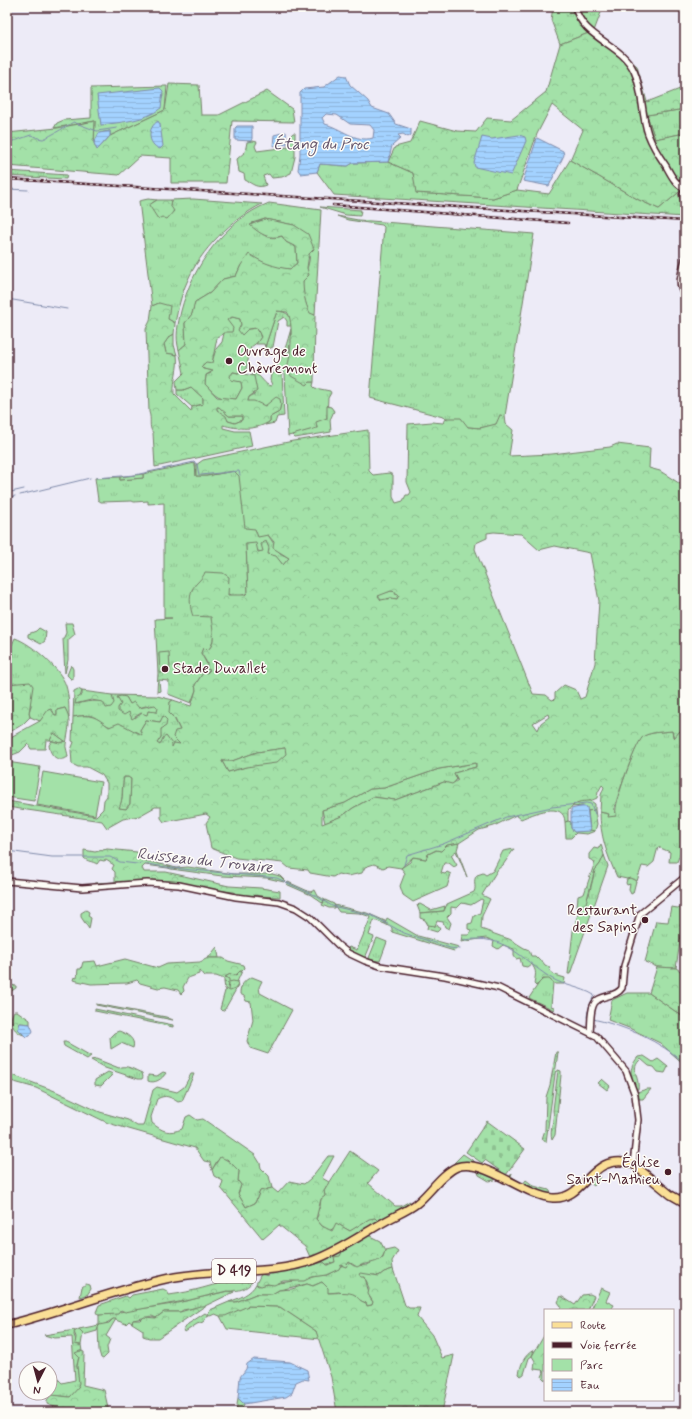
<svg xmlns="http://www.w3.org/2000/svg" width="692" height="1419" viewBox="0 0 692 1419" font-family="Mynerve,sans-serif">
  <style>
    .grass { fill: url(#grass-tufts); stroke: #76806a; fill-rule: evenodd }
    .forest { fill: url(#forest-crowns); stroke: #76806a; fill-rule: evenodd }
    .wetland { fill: url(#wetland-marsh); stroke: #76806a }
    .cemetery { fill: url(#cemetery-stones); stroke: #76806a }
    .park { fill: #a3e1a8; stroke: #76806a }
    .garden { fill: url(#garden-furrows); stroke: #76806a }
    .water { fill: url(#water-rules); stroke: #7f8aaa; fill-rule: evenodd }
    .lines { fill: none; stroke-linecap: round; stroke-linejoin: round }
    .stream { stroke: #7f8aaa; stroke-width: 1 }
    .minor-casing { stroke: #4a1f2b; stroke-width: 8 }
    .major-casing { stroke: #4a1f2b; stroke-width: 10 }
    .minor { stroke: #fdfcf7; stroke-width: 5 }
    .major { stroke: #fadf96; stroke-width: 7 }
    .rail-casing { stroke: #4a1f2b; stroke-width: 2.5 }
    .rail { stroke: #fdfcf7; stroke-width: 1; stroke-dasharray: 3; stroke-linecap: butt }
    .poi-dot { fill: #4a1f2b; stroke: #fdfcf7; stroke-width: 1.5 }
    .labels { text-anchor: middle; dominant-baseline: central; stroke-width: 3; stroke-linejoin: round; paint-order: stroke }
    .shield { fill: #fdfcf7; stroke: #806168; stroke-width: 1 }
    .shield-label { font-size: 14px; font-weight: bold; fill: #4a1f2b }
    .poi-label { font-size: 15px; fill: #4a1f2b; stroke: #fdfcf7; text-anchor: start }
    .water-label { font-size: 16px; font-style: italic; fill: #65556b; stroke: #fdfcf7 }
  </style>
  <defs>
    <pattern id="grass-tufts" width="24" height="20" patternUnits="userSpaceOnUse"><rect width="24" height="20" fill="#a3e1a8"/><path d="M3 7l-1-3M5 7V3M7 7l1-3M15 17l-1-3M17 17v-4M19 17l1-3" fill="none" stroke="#8ec191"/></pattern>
    <pattern id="forest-crowns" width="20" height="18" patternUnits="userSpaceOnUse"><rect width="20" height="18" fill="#a3e1a8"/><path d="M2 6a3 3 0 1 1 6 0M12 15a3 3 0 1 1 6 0" fill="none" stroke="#8ec191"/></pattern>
    <pattern id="wetland-marsh" width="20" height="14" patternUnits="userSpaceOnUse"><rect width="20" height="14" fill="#a3e1a8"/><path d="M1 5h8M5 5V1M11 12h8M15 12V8" fill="none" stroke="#8ec191"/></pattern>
    <pattern id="cemetery-stones" width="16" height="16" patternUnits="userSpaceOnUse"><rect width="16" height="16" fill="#a3e1a8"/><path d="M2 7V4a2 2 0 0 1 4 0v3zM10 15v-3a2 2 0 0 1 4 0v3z" fill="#8ec191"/></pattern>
    <pattern id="garden-furrows" width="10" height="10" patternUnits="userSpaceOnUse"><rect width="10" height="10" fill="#a3e1a8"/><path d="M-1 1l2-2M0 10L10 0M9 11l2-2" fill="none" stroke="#8ec191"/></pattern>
    <pattern id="water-rules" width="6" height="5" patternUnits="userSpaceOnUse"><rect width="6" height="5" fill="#a3d2ff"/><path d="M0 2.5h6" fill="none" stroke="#8eb4db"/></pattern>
  </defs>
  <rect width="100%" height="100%" fill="#edebf7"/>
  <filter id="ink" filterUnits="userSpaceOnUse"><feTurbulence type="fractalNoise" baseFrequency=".025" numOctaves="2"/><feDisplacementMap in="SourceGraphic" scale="8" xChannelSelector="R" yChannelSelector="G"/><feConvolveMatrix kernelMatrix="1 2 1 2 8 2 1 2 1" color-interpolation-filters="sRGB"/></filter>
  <g filter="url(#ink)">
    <g class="grass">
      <path d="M 553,7 L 603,7 L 594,31 L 560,44 L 551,20 Z"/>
      <path d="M 167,86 L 165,110 L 110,136 L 110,131 L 100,133 L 94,143 L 95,121 L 54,128 L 57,123 L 64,120 L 91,118 L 91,88 Z"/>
      <path d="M 685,109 L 685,133 L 655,139 L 647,115 Z"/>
      <path d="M 570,160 L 639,200 L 659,209 L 678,193 L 685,217 L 334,195 L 317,172 L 320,164 L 348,166 L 353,163 L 388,162 L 413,173 L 417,193 L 493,198 L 517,190 L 549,194 Z"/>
      <path d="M 7,171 L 67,175 L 66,179 L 7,176 Z"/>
      <path d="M 148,199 L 157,200 L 152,203 L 170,205 L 171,200 L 193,199 L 262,204 C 232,219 200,250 187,282 C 181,295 178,309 175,323 L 168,319 L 159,303 L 152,306 L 139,201 Z"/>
      <path d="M 269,203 L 321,210 L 315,315 L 310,314 C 306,307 301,288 303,281 C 305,272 311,262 309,253 C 306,244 299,234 294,225 L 265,219 L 252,223 C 260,234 268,241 282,236 L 286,242 L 296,247 L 297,263 L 290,269 L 276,268 L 262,262 L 241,265 L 236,276 L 223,279 L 210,293 L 195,302 L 192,314 L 185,323 L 186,344 L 179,350 C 175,337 178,324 181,311 C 192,267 225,220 269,203 Z"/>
      <path d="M 320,207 L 361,210 L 360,216 L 346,215 Z"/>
      <path d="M 337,216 L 358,220 L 534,234 L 505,416 L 503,415 L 496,424 L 491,426 L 480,428 L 468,427 L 447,418 L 370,398 L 384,227 L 382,225 L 348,220 Z"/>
      <path d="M 277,311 C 287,312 293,315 291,326 L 287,326 L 287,321 L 284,317 L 278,321 L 273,347 L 266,350 L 265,347 Z"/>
      <path d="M 233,317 L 240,319 L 241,325 L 248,329 L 257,328 L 261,337 L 258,342 L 251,347 L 245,374 L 233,372 L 231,380 L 241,381 L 242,388 L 236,399 C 219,399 217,397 205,384 L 206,375 L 211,373 L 201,367 L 206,361 L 212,362 L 216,349 L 222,342 L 227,320 Z"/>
      <path d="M 291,329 L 289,352 L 290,362 L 310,382 L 314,382 L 313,386 L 315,388 L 330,391 L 331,393 L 328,398 L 327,418 L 314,430 L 288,436 L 285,374 L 277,366 C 284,355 287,342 291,329 Z"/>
      <path d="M 174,334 L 174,345 L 177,355 L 166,353 L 164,344 L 169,337 Z"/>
      <path d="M 274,370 L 282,373 L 284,416 L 277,417 L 275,423 L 265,425 L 270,421 L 270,417 L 279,412 L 281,404 L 265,406 L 247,401 L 249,397 L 255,394 L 250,377 L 254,373 C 262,376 264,385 271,386 L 272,385 L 270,380 L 271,374 L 274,373 Z"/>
      <path d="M 191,387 L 203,398 L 203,404 L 192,407 L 177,394 L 177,390 L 183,390 Z"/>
      <path d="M 216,407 L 219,407 L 229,416 L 242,416 L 242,420 L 235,423 L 228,421 C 225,415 217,413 216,407 Z"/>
      <path d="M 195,463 L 196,476 L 206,476 L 234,471 L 240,476 L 255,529 L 268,535 L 280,553 L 289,558 L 283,565 C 274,553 270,555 258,551 C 254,550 249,546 246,544 L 248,592 C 233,604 215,586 203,577 L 192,590 C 198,598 207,608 211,617 C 214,627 216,643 208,650 L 203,648 L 201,653 L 210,670 L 207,673 L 203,673 L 195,685 L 196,690 L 191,703 L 168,694 L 169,681 L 159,680 L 160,691 L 157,692 L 158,673 L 155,619 L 172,618 L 164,618 L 164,503 L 148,504 L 148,501 L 134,502 L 132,501 L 101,502 L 98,500 L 95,478 L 120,477 L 120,480 L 143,478 L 143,474 Z"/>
      <path d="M 391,591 L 396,592 L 399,595 L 397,599 L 391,598 L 381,601 L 383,603 L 378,613 L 374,610 L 377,595 Z"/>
      <path d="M 65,623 L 72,623 L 75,634 L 68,640 L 68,660 L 65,673 L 63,639 L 66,633 Z"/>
      <path d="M 15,638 C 32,644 61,669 66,686 C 69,696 69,707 69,718 L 65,708 L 57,710 L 57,715 L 54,715 L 53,711 L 46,714 L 40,721 L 30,717 L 29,713 L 31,705 L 17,683 L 7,684 L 7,656 Z"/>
      <path d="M 71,665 L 73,669 L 73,679 L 71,679 L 67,675 Z"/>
      <path d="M 78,689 L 82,691 L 78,704 C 92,699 98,703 112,699 L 112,695 L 157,696 L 173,700 L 170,702 L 173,716 L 180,730 L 180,744 L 172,747 L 166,736 L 159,745 L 157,743 L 161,737 L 160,733 L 164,716 L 160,722 L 146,720 L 140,730 L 142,735 C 132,733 121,731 111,727 C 92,720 100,712 73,717 L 74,691 ZM 126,697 L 130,704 L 139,708 L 149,705 L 157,712 C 149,709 141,713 135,718 L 129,712 L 118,708 Z"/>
      <path d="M 672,731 L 673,737 L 680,731 L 685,733 L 685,848 L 682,848 L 677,862 L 669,862 L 670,852 L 658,847 L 654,862 L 648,867 L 642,866 L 637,881 L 634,879 L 627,879 L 617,877 C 607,855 600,835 600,812 L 609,814 L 609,816 L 616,813 C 613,805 636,743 642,737 C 648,732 665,732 672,731 Z"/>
      <path d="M 54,733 L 65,741 L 60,743 L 50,740 Z"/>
      <path d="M 476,763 L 476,767 L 454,773 L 457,779 L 452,785 L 444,782 L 395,800 L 373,797 L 353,808 L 342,816 L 325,823 L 322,810 L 345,803 L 370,789 L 384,788 L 439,769 Z"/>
      <path d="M 124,777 L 128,777 L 131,779 L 130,804 L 126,809 L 118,808 C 125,798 121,788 124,777 Z"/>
      <path d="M 582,800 L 591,801 L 595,804 L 595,810 L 588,811 L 584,806 L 571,807 Z"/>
      <path d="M 568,821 L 571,822 L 571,828 L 574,832 L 590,830 L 595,831 L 587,834 L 576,833 L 571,838 L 566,838 L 565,822 Z"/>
      <path d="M 459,843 L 457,850 L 467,877 L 456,851 L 451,855 L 457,865 L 454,867 L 449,863 L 444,863 L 441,873 L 445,874 L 447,872 L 451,874 L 447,887 L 413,902 L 403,895 L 400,886 L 405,873 L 401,868 L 410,862 L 413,857 L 426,859 L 428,854 L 437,850 L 441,851 L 447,845 Z"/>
      <path d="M 604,855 L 608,866 L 570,974 L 568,974 L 573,931 L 579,911 L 589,895 L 595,870 L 600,864 Z"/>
      <path d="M 169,866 L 176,868 L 188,867 L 234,874 L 272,874 L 280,876 L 285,881 L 284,882 L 267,878 L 222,876 L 171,869 L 168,868 Z"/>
      <path d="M 288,882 L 310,892 L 315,890 L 318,896 L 325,900 L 322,903 L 311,895 L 286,884 Z"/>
      <path d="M 420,904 L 431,910 L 445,906 L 444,911 L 420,913 L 417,905 Z"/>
      <path d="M 334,905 L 367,913 L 385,921 L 385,924 L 374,920 L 369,935 L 374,937 L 365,958 L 347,949 L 349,947 L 357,950 L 371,917 L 359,913 L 339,912 Z"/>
      <path d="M 671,907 L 685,909 L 676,968 L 657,967 L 645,962 L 656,921 L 668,922 Z"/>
      <path d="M 428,924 L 435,926 L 437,925 L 440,929 L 437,932 L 427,929 Z"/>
      <path d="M 377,938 L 387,942 L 380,961 L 369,960 L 369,958 Z"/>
      <path d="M 217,947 L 219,958 L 208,958 Z"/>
      <path d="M 240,971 L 242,971 L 237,982 L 229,983 L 228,988 L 234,989 L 238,986 L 225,1009 L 222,1011 L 220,1009 L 225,991 L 227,990 L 225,989 L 224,982 L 228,981 L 228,978 L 225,977 L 230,974 L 236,975 Z"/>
      <path d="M 252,977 L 262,981 L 259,987 L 260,993 L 292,1010 L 268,1054 L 250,1048 L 247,1041 L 253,1020 L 251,1002 L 246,1001 L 244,996 L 240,994 C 240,986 244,980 252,977 Z"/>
      <path d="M 549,978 L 553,983 L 551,1006 L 554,1007 L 554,1010 L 529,998 L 541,980 Z"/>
      <path d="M 627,993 L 649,993 L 685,1018 L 685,1065 L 660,1043 L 629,1028 L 608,1020 L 612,1000 Z"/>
      <path d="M 96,1004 L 166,1017 L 173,1020 L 96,1005 Z"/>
      <path d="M 95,1009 L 173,1025 L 173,1027 L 95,1011 Z"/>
      <path d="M 119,1031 C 127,1034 136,1039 133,1048 L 121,1043 L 111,1049 L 110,1037 L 114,1033 Z"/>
      <path d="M 63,1042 L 66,1042 L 91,1056 L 87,1059 L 64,1046 Z"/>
      <path d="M 96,1059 L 119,1068 C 127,1064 134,1070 142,1073 L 143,1077 L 142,1079 L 138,1079 L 105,1068 L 91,1060 Z"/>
      <path d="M 108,1072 L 113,1074 L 101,1086 L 95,1085 L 95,1080 Z"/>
      <path d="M 163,1072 L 166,1073 C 162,1079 155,1084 148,1081 L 148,1075 L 157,1076 Z"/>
      <path d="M 7,1073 L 55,1091 L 100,1112 L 128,1120 L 137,1126 L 143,1126 L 153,1090 L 157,1087 L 177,1092 L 184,1087 L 191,1074 L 194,1074 L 182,1101 L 178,1102 C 170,1097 166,1094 157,1099 L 151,1117 L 152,1123 C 163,1132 169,1134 182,1129 L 186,1117 L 190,1115 L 197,1120 L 203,1119 L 255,1155 L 260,1163 L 261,1168 L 269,1176 L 272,1188 L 260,1191 L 255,1203 L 246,1207 L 238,1194 L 241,1185 L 238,1181 L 239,1171 L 227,1159 L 217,1161 L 212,1170 L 210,1162 L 204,1161 L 195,1148 L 108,1123 L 36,1088 L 7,1080 Z"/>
      <path d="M 350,1151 L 378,1171 L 368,1183 L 395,1206 L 401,1206 L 410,1201 L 409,1204 L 378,1221 L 375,1218 L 350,1231 L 339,1225 L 329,1231 L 322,1226 L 316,1219 L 318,1215 L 317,1212 L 320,1207 L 321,1198 L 325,1196 L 324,1191 Z"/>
      <path d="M 463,1154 L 475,1162 L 464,1163 L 447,1170 Z"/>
      <path d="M 512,1173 L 511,1176 L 523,1184 L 526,1180 L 534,1186 L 549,1190 L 552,1194 L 548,1196 L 509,1178 Z"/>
      <path d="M 394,1248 L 398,1251 L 392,1261 L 393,1269 L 384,1272 L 379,1276 L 374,1275 L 365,1277 L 370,1298 L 373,1302 L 372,1305 L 366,1306 L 366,1303 L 339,1292 L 328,1293 L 322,1282 L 313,1286 L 307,1284 L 279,1290 L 272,1294 L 256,1294 L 236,1302 L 229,1302 C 239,1298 251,1294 256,1284 L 258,1286 C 276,1282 294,1283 312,1277 C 317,1275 323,1276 327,1275 C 335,1271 340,1266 348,1262 L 354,1266 L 367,1265 L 383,1257 L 385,1250 Z"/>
      <path d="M 343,1250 C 341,1262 328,1266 318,1264 Z"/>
      <path d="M 86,1284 L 90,1285 L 91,1289 L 87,1295 L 80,1297 L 82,1287 Z"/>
      <path d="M 228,1291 L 234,1292 L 205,1306 L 183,1310 L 180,1312 L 164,1312 L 156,1318 L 152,1316 L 133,1320 L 132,1323 L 129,1321 L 126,1324 L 113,1319 C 108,1323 103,1324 98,1328 L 97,1331 L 83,1335 L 79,1329 L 99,1325 L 99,1315 L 173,1304 Z"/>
      <path d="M 248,1306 L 280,1307 L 316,1331 L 320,1339 L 227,1329 L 220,1316 Z"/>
      <path d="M 75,1330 L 74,1335 L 78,1345 L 81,1345 L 82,1351 L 80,1351 L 77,1366 L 80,1387 L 70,1397 L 51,1395 L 50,1371 L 62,1383 L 75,1380 L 72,1337 L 54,1338 L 44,1335 Z"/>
      <path d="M 534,1350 L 532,1356 L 529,1358 L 524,1374 L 521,1376 L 519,1374 C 521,1364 524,1355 534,1350 Z"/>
      <path d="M 238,1398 L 244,1404 L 241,1412 L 236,1412 Z"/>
    </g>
    <g class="forest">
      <path d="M 594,31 L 637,66 L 647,102 L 685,87 L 685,109 L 647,115 L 655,139 L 685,133 L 685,187 L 659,209 L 639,200 L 570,160 L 583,130 L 552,105 L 537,134 L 517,190 L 493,198 L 416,193 L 413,173 L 388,162 L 395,147 L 410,143 L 420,121 L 457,131 L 476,132 L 487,118 L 511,120 L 546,92 L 560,44 Z"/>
      <path d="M 169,84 L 199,85 L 201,115 L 219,115 L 267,91 L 292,109 L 294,122 L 232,121 L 226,183 L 171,183 L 171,158 L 140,156 L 119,175 L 7,166 L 7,133 L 57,128 L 95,121 L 94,143 L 97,150 L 110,136 L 165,110 Z"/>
      <path d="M 293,133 L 295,133 L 295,157 L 291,173 L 282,177 L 272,178 L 269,174 L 263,176 L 266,185 C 257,189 253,184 245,180 L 244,174 L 239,172 L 237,159 L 245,152 L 247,142 L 253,141 L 257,142 L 255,146 L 257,151 L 288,147 L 290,136 Z"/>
      <path d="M 157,200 L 171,200 L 170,205 L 174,211 L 167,219 L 162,217 L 158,219 L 149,205 Z"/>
      <path d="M 265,219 L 294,225 L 308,234 L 314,249 L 309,254 L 307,268 L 309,275 L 303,281 C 303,291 305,304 310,313 L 315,315 L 314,382 L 310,382 L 307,385 L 291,376 L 287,367 C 291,359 294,319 287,312 L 277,311 L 265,347 L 264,344 L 256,344 L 261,337 L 257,328 L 248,329 L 242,335 L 238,330 L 241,325 L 240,319 L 232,317 L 227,320 L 233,328 L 232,332 L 226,332 L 217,338 L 212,363 L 206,362 L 201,367 L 203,369 L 213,371 L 206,375 L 205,384 L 217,397 L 236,399 L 242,388 L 241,382 L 231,380 L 230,376 L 233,372 L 254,376 L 257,391 L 249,397 L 248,401 L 254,401 L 265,406 L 276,397 L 280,399 L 281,404 L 279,412 L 270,417 L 270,421 C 257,431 237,429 223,425 L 223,428 L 235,431 L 249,431 L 252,446 L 155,467 L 153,433 C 148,426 152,420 149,412 L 146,329 L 150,321 L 152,306 L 159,303 L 170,306 L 168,319 L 175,323 L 174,334 L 169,337 L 164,344 L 166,353 L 177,355 C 179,369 173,379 174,394 L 191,411 L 192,407 L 203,404 L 203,398 L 191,387 L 183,390 L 177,390 L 176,381 L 184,373 L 179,350 L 186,344 L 185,323 L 192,314 L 195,302 L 210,293 L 223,279 L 236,276 L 241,265 L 249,254 C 263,263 274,267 290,269 L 297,263 L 296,247 L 286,242 L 282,236 C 269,240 260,234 250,225 ZM 217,407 L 219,407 L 229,416 L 242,416 L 242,420 L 235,423 L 228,421 L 226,416 L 217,410 Z"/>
      <path d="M 327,406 L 331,407 L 334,411 L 330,420 L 331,432 L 295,438 L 292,435 L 317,428 L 316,422 L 327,418 Z"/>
      <path d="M 500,415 L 505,416 L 506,424 L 513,430 L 509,456 L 552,454 L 610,447 L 617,444 L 650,448 L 649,468 L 660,471 L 685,487 L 685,733 L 680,731 L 674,738 L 672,731 C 664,732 651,732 644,736 C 637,739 617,796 615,807 C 614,810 616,813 616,816 L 608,817 L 609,814 L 600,812 L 601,795 L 604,787 L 602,785 L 598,792 L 597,798 C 584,805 579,796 568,811 L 568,821 L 565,822 C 564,800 533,814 521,819 L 516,815 L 494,826 L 479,830 L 459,843 L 447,845 L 441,851 L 436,850 L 428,854 L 426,859 L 413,857 L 401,868 L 388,866 L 383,868 L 374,864 L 365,867 L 362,873 L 348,876 L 338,874 L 333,877 L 310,873 L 308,870 L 289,868 L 283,863 L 236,858 L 211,848 L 206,823 L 210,817 L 206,814 L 164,822 L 161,818 L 161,807 L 155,807 L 139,816 L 123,819 L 107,828 L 102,821 L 7,807 L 7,801 L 96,816 L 103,809 L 104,800 L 107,796 L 107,783 L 102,775 L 87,767 L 78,767 L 72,764 L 71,750 L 74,742 L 72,741 L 73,717 C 91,714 95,716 109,727 L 119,723 L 142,735 L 140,730 L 146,720 L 160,722 L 163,716 L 167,720 L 166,726 L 161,729 L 161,737 L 157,743 L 160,745 L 163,738 L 166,736 L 172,744 L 172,747 L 174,743 L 180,744 L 173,737 L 175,731 L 180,730 L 175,719 L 169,713 L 170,702 L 173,700 L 191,706 L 196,690 L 195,685 L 203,673 L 207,673 L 210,670 L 207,669 L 207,663 L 201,653 L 203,648 L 208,650 C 217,642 212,628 211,617 L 193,616 C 190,609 189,597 192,590 C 195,583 203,579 205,572 L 223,573 L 229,577 L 228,595 L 245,595 L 248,592 L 246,544 L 256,543 L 258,552 L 263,551 L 261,544 L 266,541 L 269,548 L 268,554 L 276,556 L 283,565 L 289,558 L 273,548 L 274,542 L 268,535 L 258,537 L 255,529 L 245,528 L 239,476 L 234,471 L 206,476 L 196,476 L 196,465 L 203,460 L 293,441 L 368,430 L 369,471 L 373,475 L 389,473 L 393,475 L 393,497 L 396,503 L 403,501 L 406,495 L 409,495 L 411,492 L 407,482 L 408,424 L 432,422 L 443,423 L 447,418 L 461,418 L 468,427 L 480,428 L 496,424 ZM 494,532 L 521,534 L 539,550 L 555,546 L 590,553 L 599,601 L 595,663 L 585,697 L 580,699 L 576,690 L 564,685 L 555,693 L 555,699 L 552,700 L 546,695 L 533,694 L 475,549 L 476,543 L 487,538 L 487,533 ZM 391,591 L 396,592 L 395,594 L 399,595 L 397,599 L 391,598 L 381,600 L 378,596 ZM 548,714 L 549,717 L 541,723 L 538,730 L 533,723 ZM 285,748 L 246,767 L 228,772 L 222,761 L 232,761 L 257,752 ZM 476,763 L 476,767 L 454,773 L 458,780 L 452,784 L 444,782 L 395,800 L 373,797 L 353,808 L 342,816 L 322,824 L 322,810 L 345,803 L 370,789 L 384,788 L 439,769 ZM 124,777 L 128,777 L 131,779 L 130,804 L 126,809 L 119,808 C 124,798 121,788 124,777 Z"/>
      <path d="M 143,474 L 143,478 L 120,480 L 120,477 Z"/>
      <path d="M 39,628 L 46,632 L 45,641 L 41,644 L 28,637 L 28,634 L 36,631 Z"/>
      <path d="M 30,682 L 33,686 L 29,713 L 30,717 L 23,724 L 7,734 L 7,684 Z"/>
      <path d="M 82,691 L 112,695 L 114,703 L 111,707 L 106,708 L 103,702 L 91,700 L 75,704 L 76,699 L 82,695 Z"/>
      <path d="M 121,696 L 126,697 L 130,704 L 134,702 L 139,708 L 155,705 L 158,708 L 157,712 L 148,711 L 147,715 L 141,713 L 132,719 L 129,712 L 124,715 L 118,711 L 118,708 L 121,704 L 117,697 Z"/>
      <path d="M 65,708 C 72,720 68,732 66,744 C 65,747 68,753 68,757 C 58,763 50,756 49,745 L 52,741 L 60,743 L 65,741 L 54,733 L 50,740 L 46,740 L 45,749 L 31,749 L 28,744 L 20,752 L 7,757 L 7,739 L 40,721 L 48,710 L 51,709 L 55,715 L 57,715 L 57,710 Z"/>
      <path d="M 595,810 L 597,824 L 595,831 L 590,830 L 588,811 Z"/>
      <path d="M 601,844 L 604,855 L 600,864 L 595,870 L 586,903 L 582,908 L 577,907 L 578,896 L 584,894 L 595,862 L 589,859 L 589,854 L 594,848 L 598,849 Z"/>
      <path d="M 107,849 L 137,852 L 142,860 L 169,866 L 168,868 L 145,865 L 142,868 L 144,872 L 166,872 L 229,886 L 261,888 L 280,891 L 280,897 L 239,895 L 234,892 L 205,889 L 187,885 L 94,885 L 94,883 L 115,882 L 115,872 L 112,869 L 114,865 L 106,860 L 104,861 L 100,860 L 97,864 C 92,861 88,862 84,858 L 84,850 L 95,852 Z"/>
      <path d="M 514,849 L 503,865 L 498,869 L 482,895 L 490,899 L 482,916 L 481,929 C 490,932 499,936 509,939 C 516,942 522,948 529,950 L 531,956 L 535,956 L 540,961 L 542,961 L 545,965 L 549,967 L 550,971 L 555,975 L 565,978 L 564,984 L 555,984 L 549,979 L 543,979 L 536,986 L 534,984 C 535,976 538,971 531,964 L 527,967 L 522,966 L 520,958 L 516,959 L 514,956 L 514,949 L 503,945 L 498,949 L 493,946 L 494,941 L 486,938 L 461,942 L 462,935 L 469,935 L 471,930 L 468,929 L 468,924 L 472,923 L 474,916 L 480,913 L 483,900 L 481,899 L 471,905 L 462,903 L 457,908 L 451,907 L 451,913 L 447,917 L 451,923 L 449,929 L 445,927 L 443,922 L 437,921 L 435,926 L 428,925 L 425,920 L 420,918 L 420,913 L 444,911 L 447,904 L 474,892 C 477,886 472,881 477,875 L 483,873 L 486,875 L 493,871 L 503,851 Z"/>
      <path d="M 630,878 L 636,881 L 633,893 L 631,894 L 629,890 L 630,884 L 627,885 L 626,883 L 627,879 Z"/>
      <path d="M 325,900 L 334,904 L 335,908 L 329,908 L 322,905 Z"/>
      <path d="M 86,910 L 89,912 L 88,916 L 91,918 L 89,929 L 81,917 L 81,913 Z"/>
      <path d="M 387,918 L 418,936 L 459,947 L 454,951 L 392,932 L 392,928 L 385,924 Z"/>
      <path d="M 208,958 L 223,958 L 228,961 L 244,965 L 245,968 L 242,971 L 240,971 L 236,975 L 230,974 L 225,977 L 229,979 L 229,982 L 233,981 L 237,982 L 238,985 L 235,989 L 230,991 L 228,990 L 229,983 L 224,982 L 224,979 L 216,976 L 205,976 L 199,971 L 199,974 L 188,978 L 183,987 L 184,991 L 181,994 L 178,990 L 165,987 L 158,988 L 140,983 L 137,980 L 127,983 L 91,984 L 73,980 L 74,977 L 77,978 L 78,969 L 81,969 L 83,962 L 95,961 L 97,966 L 125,959 L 158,968 L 167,964 L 200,962 Z"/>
      <path d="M 657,967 L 676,968 L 685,974 L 685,1018 L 649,993 Z"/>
      <path d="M 7,984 L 16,986 L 16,988 L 10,992 L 9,997 L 7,998 Z"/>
      <path d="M 14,1011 L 17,1011 L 30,1020 L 30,1024 L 20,1023 L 18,1029 L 24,1035 C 13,1032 8,1021 14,1011 Z"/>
      <path d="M 556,1052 L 558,1052 L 546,1142 L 542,1139 L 545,1130 L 546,1097 L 550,1085 Z"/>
      <path d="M 644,1056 L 653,1062 L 658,1059 L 668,1067 L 665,1073 L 658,1072 L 654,1067 L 649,1066 L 641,1059 C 629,1069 640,1077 638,1089 L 636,1090 C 630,1077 628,1069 638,1057 Z"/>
      <path d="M 558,1070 L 561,1071 L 561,1075 L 555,1135 L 552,1140 C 549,1131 555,1119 553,1110 Z"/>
      <path d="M 647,1089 L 651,1089 L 643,1099 L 639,1099 L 637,1092 Z"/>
      <path d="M 328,1156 L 334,1156 L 322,1178 L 329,1182 L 324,1191 L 325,1196 L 321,1199 L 316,1219 L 322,1226 L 332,1231 L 336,1223 L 350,1231 L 369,1219 L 375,1218 L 378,1221 L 347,1240 L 315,1257 L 310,1257 L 305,1246 L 279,1225 L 263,1239 L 221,1188 L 223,1181 L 214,1176 L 212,1170 L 220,1157 C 229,1160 233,1165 239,1171 L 238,1181 L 241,1185 L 238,1194 L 246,1207 L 255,1203 L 260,1191 L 272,1188 L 278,1193 L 289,1181 L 304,1184 L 311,1178 Z"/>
      <path d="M 481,1170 L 495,1178 L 495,1180 L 489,1181 L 479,1175 L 478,1172 Z"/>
      <path d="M 368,1235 L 380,1241 L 385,1250 C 382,1266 367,1261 357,1267 L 349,1262 L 346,1267 L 341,1265 L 339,1269 L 326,1275 L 312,1277 L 304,1281 L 283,1281 L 274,1285 L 267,1284 L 261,1286 L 256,1284 L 261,1274 L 268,1276 L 272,1271 L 294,1269 L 324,1262 L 327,1265 L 335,1262 L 334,1257 L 340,1256 L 343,1250 Z"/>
      <path d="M 393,1269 L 405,1305 L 409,1308 L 420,1308 L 417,1317 L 432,1335 L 442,1358 L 454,1355 L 442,1412 L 337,1412 L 331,1377 L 316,1331 L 280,1307 L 248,1306 L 225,1316 L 220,1316 L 215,1314 L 210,1316 L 208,1315 L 210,1310 L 229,1302 L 236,1302 L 256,1294 L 272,1294 L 279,1290 L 292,1289 L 307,1284 L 313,1286 L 322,1282 L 328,1288 L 328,1293 C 336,1293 349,1291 355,1295 C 359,1299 360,1301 366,1303 L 367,1306 L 372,1305 L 373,1302 L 368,1294 L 369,1289 L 365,1277 L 361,1277 L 359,1274 L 361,1273 L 379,1276 L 384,1272 Z"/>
      <path d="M 248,1276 L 253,1277 C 253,1288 237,1292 227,1291 L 190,1300 L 125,1312 L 121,1310 L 118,1314 L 98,1315 L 96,1312 L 99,1305 L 126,1296 L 129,1298 L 132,1295 L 163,1289 L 167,1291 L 169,1295 C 193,1292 215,1284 239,1278 L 244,1279 Z"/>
      <path d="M 590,1294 L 594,1296 L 588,1310 L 560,1310 L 561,1306 L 558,1302 L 561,1296 L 575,1305 L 582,1295 Z"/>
      <path d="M 200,1306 L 205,1306 L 158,1338 L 149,1338 L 143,1336 L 143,1330 L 132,1323 L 133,1320 L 141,1320 L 144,1317 L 156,1318 L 164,1312 L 180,1312 Z"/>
      <path d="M 205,1313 L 208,1315 L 203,1322 L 197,1324 L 185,1332 L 183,1331 L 188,1324 Z"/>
      <path d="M 113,1319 L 116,1319 L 106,1336 L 110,1339 L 107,1347 L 108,1354 L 103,1359 L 101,1358 L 99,1351 L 98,1328 L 99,1325 L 109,1323 Z"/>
      <path d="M 79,1329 L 83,1333 L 81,1345 L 75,1344 L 76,1337 L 74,1332 Z"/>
      <path d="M 545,1334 L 545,1380 L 542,1377 L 544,1372 L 542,1370 L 534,1369 L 535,1361 L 532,1356 Z"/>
      <path d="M 80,1351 L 84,1352 L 84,1355 L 83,1385 L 104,1390 L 109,1412 L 69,1412 C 63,1407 54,1408 47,1404 L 47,1400 L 51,1395 L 70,1397 L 79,1387 L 78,1386 L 79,1383 L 77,1366 L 79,1357 L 75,1353 Z"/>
    </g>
    <path class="wetland" d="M 285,748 L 286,754 L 276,763 L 246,767 L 228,772 L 222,761 L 232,761 L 257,752 Z"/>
    <path class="cemetery" d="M 487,1121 L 525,1149 L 506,1175 L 485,1160 L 482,1163 L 466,1152 Z"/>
    <g class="park">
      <path d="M 169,652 L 170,672 L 160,673 L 159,653 Z"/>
      <path d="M 7,762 L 40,767 L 34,801 L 7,797 Z"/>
      <path d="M 43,772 L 101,782 L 95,815 L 37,805 Z"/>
      <path d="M 601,1288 L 610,1292 L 606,1301 L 614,1305 L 611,1310 L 591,1310 Z"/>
    </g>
    <g class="garden">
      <path d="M 602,1079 L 610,1086 L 607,1090 L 598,1083 Z"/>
      <path d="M 598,1174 L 600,1177 L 594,1186 L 589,1182 Z"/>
    </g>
    <g class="water">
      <path d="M 340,75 L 346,76 L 350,85 L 368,101 L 372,108 L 389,114 L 396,124 L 411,129 L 411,135 L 408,137 L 403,134 L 398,135 L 401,138 L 392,146 L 388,162 L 353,163 L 348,166 L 320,164 L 317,172 L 301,174 L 298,170 L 300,155 L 300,93 L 304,89 L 324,87 ZM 326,114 L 337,115 L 350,124 L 370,125 L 374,130 L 373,138 C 356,143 341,128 325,124 L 322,118 Z"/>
      <path d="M 160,88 L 163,91 L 161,108 C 145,121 121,122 101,125 L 97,95 Z"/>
      <path d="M 158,121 L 160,124 L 163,146 L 160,149 C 147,144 147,128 158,121 Z"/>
      <path d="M 237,126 L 252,126 L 252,139 L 251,141 L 235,140 L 235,128 Z"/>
      <path d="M 110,131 L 110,136 L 97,150 L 94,143 L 99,133 Z"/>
      <path d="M 286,132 L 287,144 L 273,146 L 274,135 Z"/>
      <path d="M 519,135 L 525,137 L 526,141 L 511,175 L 475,167 L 474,163 L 482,137 L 492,139 Z"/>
      <path d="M 537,138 L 563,151 L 564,155 L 549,186 L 523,181 Z"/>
      <path d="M 584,806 L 587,807 L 590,831 L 574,832 L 571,828 L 571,809 Z"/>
      <path d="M 20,1023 L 30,1024 L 33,1031 L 30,1036 L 26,1037 L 18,1029 Z"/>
      <path d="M 254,1359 L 290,1362 L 307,1370 L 309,1380 L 303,1379 L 296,1382 L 292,1393 L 286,1397 L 244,1404 L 238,1398 L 240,1377 L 246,1369 L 247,1364 Z"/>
    </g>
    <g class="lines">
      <g class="stream">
        <path d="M 7,140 L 14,141 L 31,135 C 34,136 39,139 43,139 C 45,139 71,124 73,122 L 97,131 L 117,128"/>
        <path d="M 7,189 L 28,190"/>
        <path d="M 7,299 L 67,309"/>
        <path d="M 201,475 L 239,471 L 240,475"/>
        <path d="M 96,478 L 135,475 L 194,462 L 197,464 L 199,475"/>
        <path d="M 7,493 L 24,489"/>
        <path d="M 20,495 L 90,478"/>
        <path d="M 7,498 L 15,496"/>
        <path d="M 7,851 L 52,857 L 110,857 L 120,862 L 137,864 L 141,863 L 172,868 L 277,878 L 316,896 L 332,906 L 371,915 L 404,933 L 450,948 L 460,949"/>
        <path d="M 404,865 L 407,855 L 443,844 L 506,817 L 552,807 L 586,803 L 591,804 L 595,814"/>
        <path d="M 463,940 C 507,934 518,957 551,978 C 564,986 581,987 594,995 L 589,1007"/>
        <path d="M 587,1017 L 588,1011"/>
        <path d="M 593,1019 C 626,1026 659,1041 685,1063"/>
      </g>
      <defs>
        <g id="minor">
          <path d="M 575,7 C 583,39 621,43 634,71 C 643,90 641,114 648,134 C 652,145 659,156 666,166 C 671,175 675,184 685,189"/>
          <path d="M 685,191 L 683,194 L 685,200"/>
          <path d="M 685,259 C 682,272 676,284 685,296"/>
          <path d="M 7,881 L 82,888 L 147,883 L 179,885 L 236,897 L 279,902 L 296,908 L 310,917 L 338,945 L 348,953 L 365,961 L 380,966 L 445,976 L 499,988 L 596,1036 L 626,1071 L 635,1095 L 638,1120 L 633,1164"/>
          <path d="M 590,1032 C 591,1024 590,1014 593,1006 C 598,993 615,999 622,988 L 624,966 L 640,914 L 685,877"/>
        </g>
        <path id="major" d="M 7,1325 C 64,1311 118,1288 175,1277 C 221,1268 270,1276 314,1260 C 339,1251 361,1235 384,1222 C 394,1216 407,1211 416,1204 C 429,1194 442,1173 457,1167 C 482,1157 524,1196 553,1198 C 587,1200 589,1151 633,1164 L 671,1195 L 685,1203"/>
      </defs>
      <use href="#minor" class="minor-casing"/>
      <use href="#major" class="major-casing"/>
      <use href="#minor" class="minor"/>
      <use href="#major" class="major"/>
      <defs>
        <g id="rail">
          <path d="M 7,179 L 685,221"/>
          <path d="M 333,205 L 568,223"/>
        </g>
      </defs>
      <use href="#rail" class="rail-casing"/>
      <use href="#rail" class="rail"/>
    </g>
  </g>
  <g class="poi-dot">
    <circle cx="229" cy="361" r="4"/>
    <circle cx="165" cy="669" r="4"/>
    <circle cx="645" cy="920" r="4"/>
    <circle cx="668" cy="1172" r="4"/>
  </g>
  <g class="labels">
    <rect class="shield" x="212" y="1259" width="44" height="24" rx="3"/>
    <g class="shield-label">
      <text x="234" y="1271">D 419</text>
    </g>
    <g class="poi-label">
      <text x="237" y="352">Ouvrage de<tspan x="237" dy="17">Chèvremont</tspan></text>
      <text x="173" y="669">Stade Duvallet</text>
      <text x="637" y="911" text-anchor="end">Restaurant<tspan x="637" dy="17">des Sapins</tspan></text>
      <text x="660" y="1163" text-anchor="end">Église<tspan x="660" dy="17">Saint-Mathieu</tspan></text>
    </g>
    <g class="water-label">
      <text x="321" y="144">Étang du Proc</text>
      <text transform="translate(205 861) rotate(6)">Ruisseau du Trovaire</text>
    </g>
  </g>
  <rect width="692" height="1419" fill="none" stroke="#fdfcf7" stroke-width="24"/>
  <rect x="12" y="12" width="668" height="1395" fill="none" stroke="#4a1f2b" stroke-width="1.5" filter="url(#ink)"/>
  <rect x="544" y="1309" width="130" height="92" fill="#fdfcf7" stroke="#b5a4a5"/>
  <rect x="552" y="1322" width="20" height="6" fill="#fadf96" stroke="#b5a4a5"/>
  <text x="580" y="1329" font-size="12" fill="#4a1f2b">Route</text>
  <rect x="552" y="1342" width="20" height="6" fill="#4a1f2b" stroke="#b5a4a5"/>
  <text x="580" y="1349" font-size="12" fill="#4a1f2b">Voie ferrée</text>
  <rect x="552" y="1359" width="20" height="12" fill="#a3e1a8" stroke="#b5a4a5"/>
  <text x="580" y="1369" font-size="12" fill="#4a1f2b">Parc</text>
  <rect x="552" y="1379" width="20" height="12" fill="url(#water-rules)" stroke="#b5a4a5"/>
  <text x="580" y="1389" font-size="12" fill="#4a1f2b">Eau</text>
  <g transform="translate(38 1381) rotate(186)"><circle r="19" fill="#fdfcf7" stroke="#b5a4a5"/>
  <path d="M0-3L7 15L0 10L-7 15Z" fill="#4a1f2b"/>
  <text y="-6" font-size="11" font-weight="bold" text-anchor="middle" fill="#4a1f2b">N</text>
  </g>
</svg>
